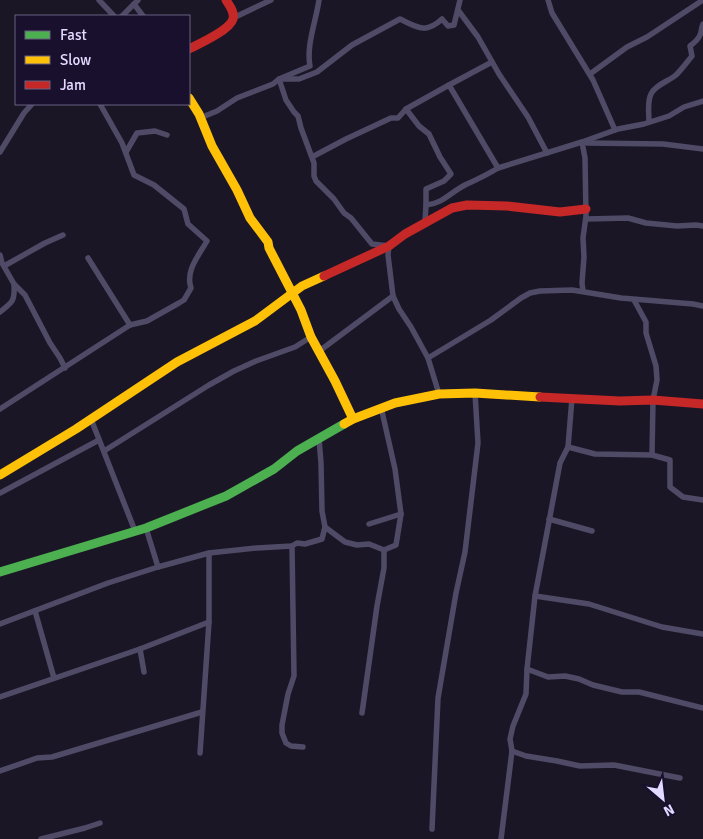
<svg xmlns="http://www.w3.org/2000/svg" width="703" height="839" viewBox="0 0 703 839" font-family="Signika,sans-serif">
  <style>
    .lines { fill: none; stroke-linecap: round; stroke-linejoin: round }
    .street { stroke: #4f4b66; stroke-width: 5.5 }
    .fast { stroke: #4caf50; stroke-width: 9 }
    .slow { stroke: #ffc107; stroke-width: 9 }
    .jam { stroke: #c62828; stroke-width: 9 }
  </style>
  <rect width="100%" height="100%" fill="#1b1626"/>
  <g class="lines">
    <g class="street">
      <path d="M 99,0 L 114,16"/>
      <path d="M 319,0 C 316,21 306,46 310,66 L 279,79 L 286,100 L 294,112 L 298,116 L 301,128 L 314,163 L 314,176 L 316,181 L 334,199 L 344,213 L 351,218 L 372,244 L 389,246 L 388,255 L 393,296 L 399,309 L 411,327 L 428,358 L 439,394"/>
      <path d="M 548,0 L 552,13 L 593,80 L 615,130"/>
      <path d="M 134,4 L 143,16"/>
      <path d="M 458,10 L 478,37 L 499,74 L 528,117 L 547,153"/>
      <path d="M 122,16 L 138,0"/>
      <path d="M 233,18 L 271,0"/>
      <path d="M 590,74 L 627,47 L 647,37 L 703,0"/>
      <path d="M 449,85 L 492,62"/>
      <path d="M 406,109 L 449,85 L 498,168 C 487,175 476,180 465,185 C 451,192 442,204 426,205 L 425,222"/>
      <path d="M 200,118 L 217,111 L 237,98 L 273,84 L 279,79 L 299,79 L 317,72 L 352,45 L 400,19 C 418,28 426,34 442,19 L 448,26 L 454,25 L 460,0"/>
      <path d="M 649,122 C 649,113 647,102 651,94 C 655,85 669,81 676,75 C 682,69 687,62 692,56 L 690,46 C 694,43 698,40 700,35 C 702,31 701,28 703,24"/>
      <path d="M 582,142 L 585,158 L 586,216 L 583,238 L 584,257 L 582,283 L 583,291"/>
      <path d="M 587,143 L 663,144 L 703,149"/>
      <path d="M 0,152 L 24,113 L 32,104"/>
      <path d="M 126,152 L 137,133 L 155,131 L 167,135"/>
      <path d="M 312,157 L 346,139 L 391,118 L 398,118 L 406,109 L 419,126 L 429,134 L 440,157 L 451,174 L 444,181 L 426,189 L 426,205"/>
      <path d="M 498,168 L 582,142 L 618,129 L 644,124 L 669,116 L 684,107 L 703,101"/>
      <path d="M 586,219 L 628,218 L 646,223 L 677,226 L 696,225 L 703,226"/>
      <path d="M 0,255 L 2,263 L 14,284 L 25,295 L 50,343 L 60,358 L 65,368"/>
      <path d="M 88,258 L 130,325"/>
      <path d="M 4,266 L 45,243 L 63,235"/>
      <path d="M 634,300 L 646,322 L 646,333 L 656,366 L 657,380 L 653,400 L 652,455 L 670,460 L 670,487 L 683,497 L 703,500"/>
      <path d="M 0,312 C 13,302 15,301 14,284"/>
      <path d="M 318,352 L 393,296"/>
      <path d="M 428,358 L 491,320 L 521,298 L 530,293 L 540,291 L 572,290 L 621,298 L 693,304 L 703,306"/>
      <path d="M 0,409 L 130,325 L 147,321 L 179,303 L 184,300 L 191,288 C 185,271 199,255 207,241 L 188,224 L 184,209 L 154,185 L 134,175 L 122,143 L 100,104"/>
      <path d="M 91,419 L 135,531"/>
      <path d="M 568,447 L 595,454 L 652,455"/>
      <path d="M 104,451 L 209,385 L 234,371 L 256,361 L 295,347 L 311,337"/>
      <path d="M 0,493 L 99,440"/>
      <path d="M 549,519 L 592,531"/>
      <path d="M 369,524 L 401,514 L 395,469 L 381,407"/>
      <path d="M 325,527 L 345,542 L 357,545 L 369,544 L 384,550"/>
      <path d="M 146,528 L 158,567"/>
      <path d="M 292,546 L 294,676 L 288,694 L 282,725 L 282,733 L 286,743 L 291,746 L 303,747"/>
      <path d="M 384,550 L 396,545 L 401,514"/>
      <path d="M 209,553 L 257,548 L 292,546 L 297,543 L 305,544 L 322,539 L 325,527 L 322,511 L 321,463 L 319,439"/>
      <path d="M 535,596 L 560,463 L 568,447 L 572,398"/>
      <path d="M 35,611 L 54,678"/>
      <path d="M 0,624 L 108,583 L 158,567 L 209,553 L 209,622 L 200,753"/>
      <path d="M 140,649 L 144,672"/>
      <path d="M 527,669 L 548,677 L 565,676 L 579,679 L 593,685 L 622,692 L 639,692 L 703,708"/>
      <path d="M 0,697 L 140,649 L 209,622"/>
      <path d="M 362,713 L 377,606 L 384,568 L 384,550"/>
      <path d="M 512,751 L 526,756 L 557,761 L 580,766 L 614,765 L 680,778"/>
      <path d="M 0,771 L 37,758 L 52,757 L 202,712"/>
      <path d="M 432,829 L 438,698 L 456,593 L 465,552 L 478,443 L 475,393"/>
      <path d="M 41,839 L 85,828 L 100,823"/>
      <path d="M 501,839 L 512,751 L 510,739 L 513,726 L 526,694 L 527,669 L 535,596 L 589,604 L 662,627 L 703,634"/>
    </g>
    <path class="fast" d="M 0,572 L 146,528 L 226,496 L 274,469 L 297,451 L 344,424"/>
    <g class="slow">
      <path d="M 189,98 L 199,114 L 212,146 L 237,190 L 250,218 L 268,242 L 269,248 L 301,310 L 311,337 L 335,381 L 353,419"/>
      <path d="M 344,424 L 353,419 L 395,403 L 439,394 L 475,393 L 540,397"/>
      <path d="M 0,475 L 76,429 L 177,362 L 255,321 L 302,286 L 324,276"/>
    </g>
    <g class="jam">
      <path d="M 189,49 C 199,44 230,30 233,19 C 235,12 229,5 226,0"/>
      <path d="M 324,276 L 389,246 L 405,234 L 452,208 L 467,205 L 507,206 L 560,212 L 586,209"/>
      <path d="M 540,397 L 620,401 L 653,400 L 703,404"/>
    </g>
  </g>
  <rect x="15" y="15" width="175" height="90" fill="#18102c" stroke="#696180"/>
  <rect x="25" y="31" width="25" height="8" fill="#4caf50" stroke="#696180"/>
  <text x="60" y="40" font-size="15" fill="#e3daff">Fast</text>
  <rect x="25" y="56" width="25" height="8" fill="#ffc107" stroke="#696180"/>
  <text x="60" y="65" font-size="15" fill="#e3daff">Slow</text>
  <rect x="25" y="81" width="25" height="8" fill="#c62828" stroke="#696180"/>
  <text x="60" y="90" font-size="15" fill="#e3daff">Jam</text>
  <g transform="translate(663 799) rotate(152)" stroke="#18102c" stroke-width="4" paint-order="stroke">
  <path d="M0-4L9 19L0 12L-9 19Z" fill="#e3daff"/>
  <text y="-8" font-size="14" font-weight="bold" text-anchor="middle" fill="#e3daff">N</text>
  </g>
</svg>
